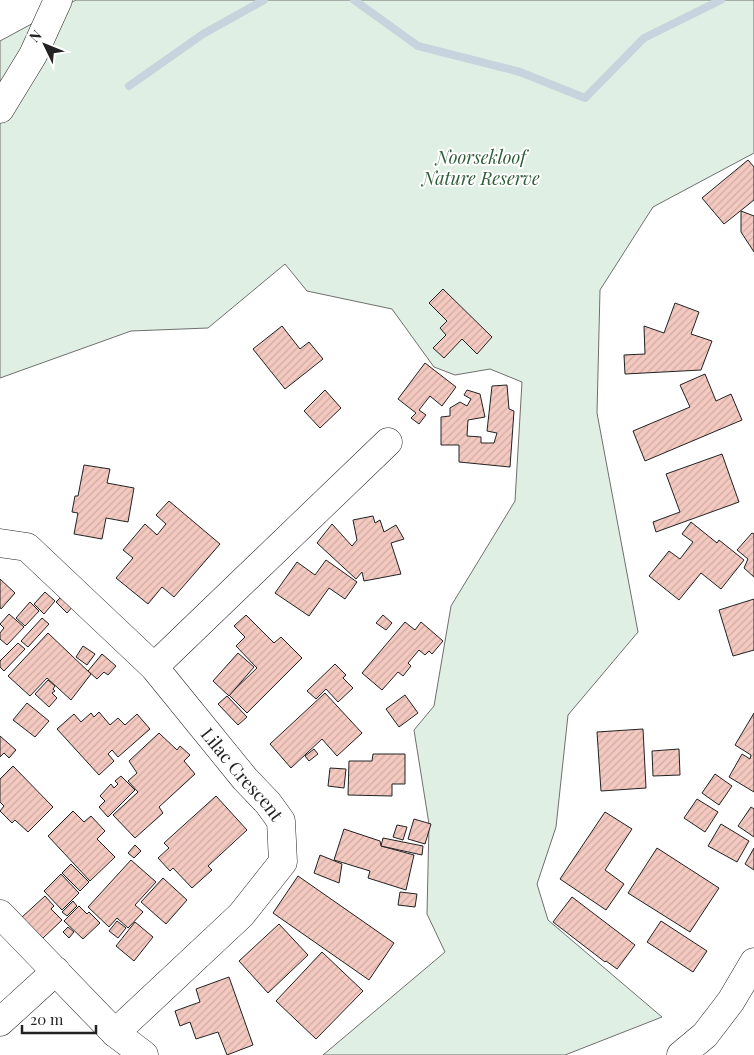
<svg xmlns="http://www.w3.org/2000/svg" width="754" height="1055" viewBox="0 0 754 1055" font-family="'Playfair Display',serif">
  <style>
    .green { fill: #e0efe3; stroke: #6f6f6f }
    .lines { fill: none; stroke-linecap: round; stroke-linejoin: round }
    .stream { stroke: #c7d3dd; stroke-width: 8 }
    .building { fill: url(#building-hatch); stroke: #222 }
    .minor-casing { stroke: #222; stroke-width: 29 }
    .minor { stroke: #fff; stroke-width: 28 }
    .labels { text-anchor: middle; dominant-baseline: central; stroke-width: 4; stroke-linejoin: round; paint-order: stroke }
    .park-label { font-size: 18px; font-style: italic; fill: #2f5e38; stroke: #fff }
    .street-label { font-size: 18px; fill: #222; stroke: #fff }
  </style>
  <defs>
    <pattern id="building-hatch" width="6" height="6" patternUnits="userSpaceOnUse" patternTransform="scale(1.25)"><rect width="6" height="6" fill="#f3c9c0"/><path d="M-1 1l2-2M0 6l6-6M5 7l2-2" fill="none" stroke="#d0aca5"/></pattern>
  </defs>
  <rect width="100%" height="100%" fill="#fff"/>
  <path class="green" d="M 76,0 L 754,0 L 754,153 L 653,207 L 600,290 L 597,413 L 638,632 L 568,715 L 556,827 L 537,884 L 548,920 L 662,1017 L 565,1055 L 323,1055 L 445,952 L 427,914 L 429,824 L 414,730 L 434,706 L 451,606 L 515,501 L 522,382 L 490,369 L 455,375 L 434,367 L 392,309 L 307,291 L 285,264 L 208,328 L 131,331 L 0,378 L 0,41 Z"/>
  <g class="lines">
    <g class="stream">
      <path d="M 354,0 L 418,46 L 520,72 L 585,98 L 644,38 L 721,0"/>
      <path d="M 129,86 L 203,34 L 264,0"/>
    </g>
  </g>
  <g class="building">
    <path d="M 748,160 L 754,167 L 754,200 L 724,224 L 702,198 Z"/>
    <path d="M 741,211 L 754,216 L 754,252 L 741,232 Z"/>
    <path d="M 443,289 L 492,337 L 477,354 L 462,339 L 444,358 L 433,348 L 446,335 L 440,328 L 447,321 L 429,303 Z"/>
    <path d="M 675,303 L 699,312 L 691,334 L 712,341 L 701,370 L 625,374 L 624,355 L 645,354 L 644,326 L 664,333 Z"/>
    <path d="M 282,326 L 300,349 L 309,342 L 323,359 L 285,389 L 253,349 Z"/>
    <path d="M 425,363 L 456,387 L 442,406 L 430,396 L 419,410 L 426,415 L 419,424 L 411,418 L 416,413 L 398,399 Z"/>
    <path d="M 705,374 L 716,401 L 731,394 L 742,420 L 645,461 L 633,431 L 690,407 L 680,385 Z"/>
    <path d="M 507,385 L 509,409 L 514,411 L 510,467 L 459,462 L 459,445 L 441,445 L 441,417 L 450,416 L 450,408 L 460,402 L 467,406 L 471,399 L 464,395 L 467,390 L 480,394 L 485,417 L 468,420 L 467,436 L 481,437 L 481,443 L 494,443 L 497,433 L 487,431 L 492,386 Z"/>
    <path d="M 325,390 L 341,408 L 320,428 L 304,411 Z"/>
    <path d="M 722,454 L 739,502 L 656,532 L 653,522 L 680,512 L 666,474 Z"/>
    <path d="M 84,465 L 110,469 L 107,483 L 134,488 L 128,522 L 106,518 L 102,539 L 74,534 L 78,513 L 72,512 L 75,496 L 78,496 Z"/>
    <path d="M 169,501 L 220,544 L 174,597 L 162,587 L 148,604 L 116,578 L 133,558 L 123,550 L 145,524 L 157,535 L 166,524 L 156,515 Z"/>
    <path d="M 373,516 L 375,523 L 380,520 L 384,532 L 396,525 L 404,539 L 391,543 L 401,574 L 364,581 L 362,572 L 356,579 L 317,543 L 332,524 L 352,546 L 357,540 L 353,520 Z"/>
    <path d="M 691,522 L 717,543 L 719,540 L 744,560 L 721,589 L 701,573 L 679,600 L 649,576 L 669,551 L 680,559 L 693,542 L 682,534 Z"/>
    <path d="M 752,533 L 754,534 L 754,577 L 744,568 L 748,559 L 737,550 Z"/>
    <path d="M 326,560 L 357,582 L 345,599 L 329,588 L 309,616 L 275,593 L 297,562 L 315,575 Z"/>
    <path d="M 0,579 L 15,593 L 1,609 L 0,607 Z"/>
    <path d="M 45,592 L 55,601 L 44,614 L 34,604 Z"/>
    <path d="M 64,594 L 75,604 L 67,613 L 56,602 Z"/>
    <path d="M 754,599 L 754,650 L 733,656 L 719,610 Z"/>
    <path d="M 30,602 L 39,611 L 25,626 L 16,618 Z"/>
    <path d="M 9,614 L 24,627 L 7,645 L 0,639 L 0,633 L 4,628 L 0,624 Z"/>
    <path d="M 246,615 L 274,643 L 281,637 L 302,658 L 247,713 L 229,695 L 257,668 L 236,646 L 245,637 L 234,626 Z"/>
    <path d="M 383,615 L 392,623 L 386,630 L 376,623 Z"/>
    <path d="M 42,618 L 49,624 L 28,647 L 21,641 Z"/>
    <path d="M 405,622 L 415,630 L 421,622 L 443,641 L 432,654 L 429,651 L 425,655 L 419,650 L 408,663 L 411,666 L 403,676 L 398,672 L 382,690 L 362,673 Z"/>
    <path d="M 48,633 L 91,674 L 71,700 L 47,678 L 30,696 L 8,676 Z"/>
    <path d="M 18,643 L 25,649 L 4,671 L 0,667 L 0,661 Z"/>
    <path d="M 83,646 L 95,654 L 87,665 L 76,657 Z"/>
    <path d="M 238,653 L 254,667 L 229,696 L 213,681 Z"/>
    <path d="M 102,654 L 116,666 L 108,675 L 104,672 L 97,679 L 88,671 Z"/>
    <path d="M 335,664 L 346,675 L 343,678 L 353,688 L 338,702 L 326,689 L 316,699 L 307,691 Z"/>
    <path d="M 48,680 L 55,686 L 53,689 L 55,691 L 52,693 L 57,698 L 49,707 L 35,694 Z"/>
    <path d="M 325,693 L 362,733 L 337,756 L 322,739 L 291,768 L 270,744 Z"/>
    <path d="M 405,695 L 418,713 L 399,727 L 386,709 Z"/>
    <path d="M 227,696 L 247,717 L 238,725 L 218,704 Z"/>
    <path d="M 27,703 L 49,721 L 35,737 L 13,720 Z"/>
    <path d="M 99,712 L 110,725 L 118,718 L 125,725 L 137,714 L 150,729 L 118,757 L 112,750 L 108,754 L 114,761 L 99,775 L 57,729 L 74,714 L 81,722 L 91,713 L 94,717 Z"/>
    <path d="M 754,713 L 754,792 L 729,777 L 742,754 L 750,759 L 751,755 L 735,745 Z"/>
    <path d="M 643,729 L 646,788 L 601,791 L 597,732 Z"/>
    <path d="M 159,733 L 177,750 L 180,746 L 190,755 L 184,761 L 195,774 L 159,807 L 163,813 L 135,838 L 113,815 L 138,792 L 128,781 L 137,773 L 129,761 Z"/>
    <path d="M 0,736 L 16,750 L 9,758 L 4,753 L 0,757 Z"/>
    <path d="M 314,749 L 318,754 L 309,761 L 305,756 Z"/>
    <path d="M 679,749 L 680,775 L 653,776 L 652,751 Z"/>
    <path d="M 373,754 L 405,754 L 405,784 L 392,784 L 392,796 L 348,795 L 349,761 L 372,761 Z"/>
    <path d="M 13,766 L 53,807 L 28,832 L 15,820 L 12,823 L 0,811 L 4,806 L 0,802 L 0,779 Z"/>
    <path d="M 330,768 L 346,769 L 344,788 L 328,786 Z"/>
    <path d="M 715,774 L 732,786 L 719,805 L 702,793 Z"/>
    <path d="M 121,776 L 135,790 L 108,817 L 99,807 L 105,801 L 100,796 L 111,784 L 114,788 L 118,784 L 115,781 Z"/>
    <path d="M 216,796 L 247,830 L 208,866 L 212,870 L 192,888 L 173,868 L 170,871 L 158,858 L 169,848 L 164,843 Z"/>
    <path d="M 697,799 L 718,812 L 705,832 L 684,818 Z"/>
    <path d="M 751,807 L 754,809 L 754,837 L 738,826 Z"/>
    <path d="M 73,811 L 84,822 L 91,816 L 105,831 L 97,839 L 115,857 L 90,881 L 48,836 Z"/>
    <path d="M 605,812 L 632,829 L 605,870 L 624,884 L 606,910 L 560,879 Z"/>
    <path d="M 414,819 L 431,824 L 425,844 L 408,839 Z"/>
    <path d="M 721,824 L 749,841 L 737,862 L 708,846 Z"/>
    <path d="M 397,825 L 407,827 L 403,840 L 393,837 Z"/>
    <path d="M 344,829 L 380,841 L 381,846 L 414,855 L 406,890 L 368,878 L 370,871 L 334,860 Z"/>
    <path d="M 383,838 L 423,846 L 422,855 L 381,846 Z"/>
    <path d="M 135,845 L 141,851 L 134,858 L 128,853 Z"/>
    <path d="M 657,848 L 719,888 L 690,932 L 628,893 Z"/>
    <path d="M 754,848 L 754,870 L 745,864 Z"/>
    <path d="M 320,855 L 342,864 L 339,883 L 314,873 Z"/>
    <path d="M 131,860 L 156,882 L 135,905 L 143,912 L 128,928 L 117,918 L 109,927 L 88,907 Z"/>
    <path d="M 71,864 L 89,882 L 80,891 L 62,873 Z"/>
    <path d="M 61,874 L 79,893 L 62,910 L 44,891 Z"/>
    <path d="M 298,876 L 394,943 L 369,980 L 273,913 Z"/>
    <path d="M 163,878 L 187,900 L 166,924 L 141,902 Z"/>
    <path d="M 400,892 L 417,894 L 415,907 L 398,905 Z"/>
    <path d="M 45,896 L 54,906 L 51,909 L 62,920 L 42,939 L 21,918 Z"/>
    <path d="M 572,897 L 635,945 L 617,969 L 606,961 L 605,962 L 553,922 Z"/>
    <path d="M 73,901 L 77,906 L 67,916 L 62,912 Z"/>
    <path d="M 79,906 L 87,914 L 89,912 L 100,923 L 83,939 L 64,921 Z"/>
    <path d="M 117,921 L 126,928 L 118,938 L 109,931 Z"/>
    <path d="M 661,921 L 707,951 L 693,972 L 647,942 Z"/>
    <path d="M 135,922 L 153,937 L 134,961 L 116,946 Z"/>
    <path d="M 279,924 L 308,955 L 268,993 L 239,961 Z"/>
    <path d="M 68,927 L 74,932 L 69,938 L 63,932 Z"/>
    <path d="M 322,952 L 363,991 L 316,1039 L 276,1001 Z"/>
    <path d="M 229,977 L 253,1045 L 227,1055 L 218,1032 L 196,1039 L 190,1022 L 180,1026 L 175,1011 L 200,1002 L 196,989 Z"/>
  </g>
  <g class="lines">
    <defs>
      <g id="minor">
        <path d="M 0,109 L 33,55 L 58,0"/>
        <path id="s1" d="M 0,543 L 27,547 L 154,667 L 245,779 L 268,803 L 281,821 L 283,862 L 241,915 L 115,1033"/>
        <path d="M 154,667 L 388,442"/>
        <path d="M 0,914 L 115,1033 L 144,1055"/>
        <path d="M 0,1022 L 56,971"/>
        <path d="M 681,1055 L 705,1035 L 731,1001 L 754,962"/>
      </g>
    </defs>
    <use href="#minor" class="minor-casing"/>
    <use href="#minor" class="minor"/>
  </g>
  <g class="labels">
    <g class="park-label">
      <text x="481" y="157">Noorsekloof<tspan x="481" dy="21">Nature Reserve</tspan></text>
    </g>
    <g class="street-label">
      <text stroke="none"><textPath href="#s1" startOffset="341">Lilac Crescent</textPath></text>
    </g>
  </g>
  <g transform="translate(45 45) rotate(313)" stroke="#ffffff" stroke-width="4" paint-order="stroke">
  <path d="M0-4L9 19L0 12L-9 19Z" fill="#222222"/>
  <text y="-8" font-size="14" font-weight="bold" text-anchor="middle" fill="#222222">N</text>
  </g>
  <path d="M22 1025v8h74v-8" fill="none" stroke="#222222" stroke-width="2.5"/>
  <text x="30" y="1025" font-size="15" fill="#222222" stroke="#ffffff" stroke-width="4" paint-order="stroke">20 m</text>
</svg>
